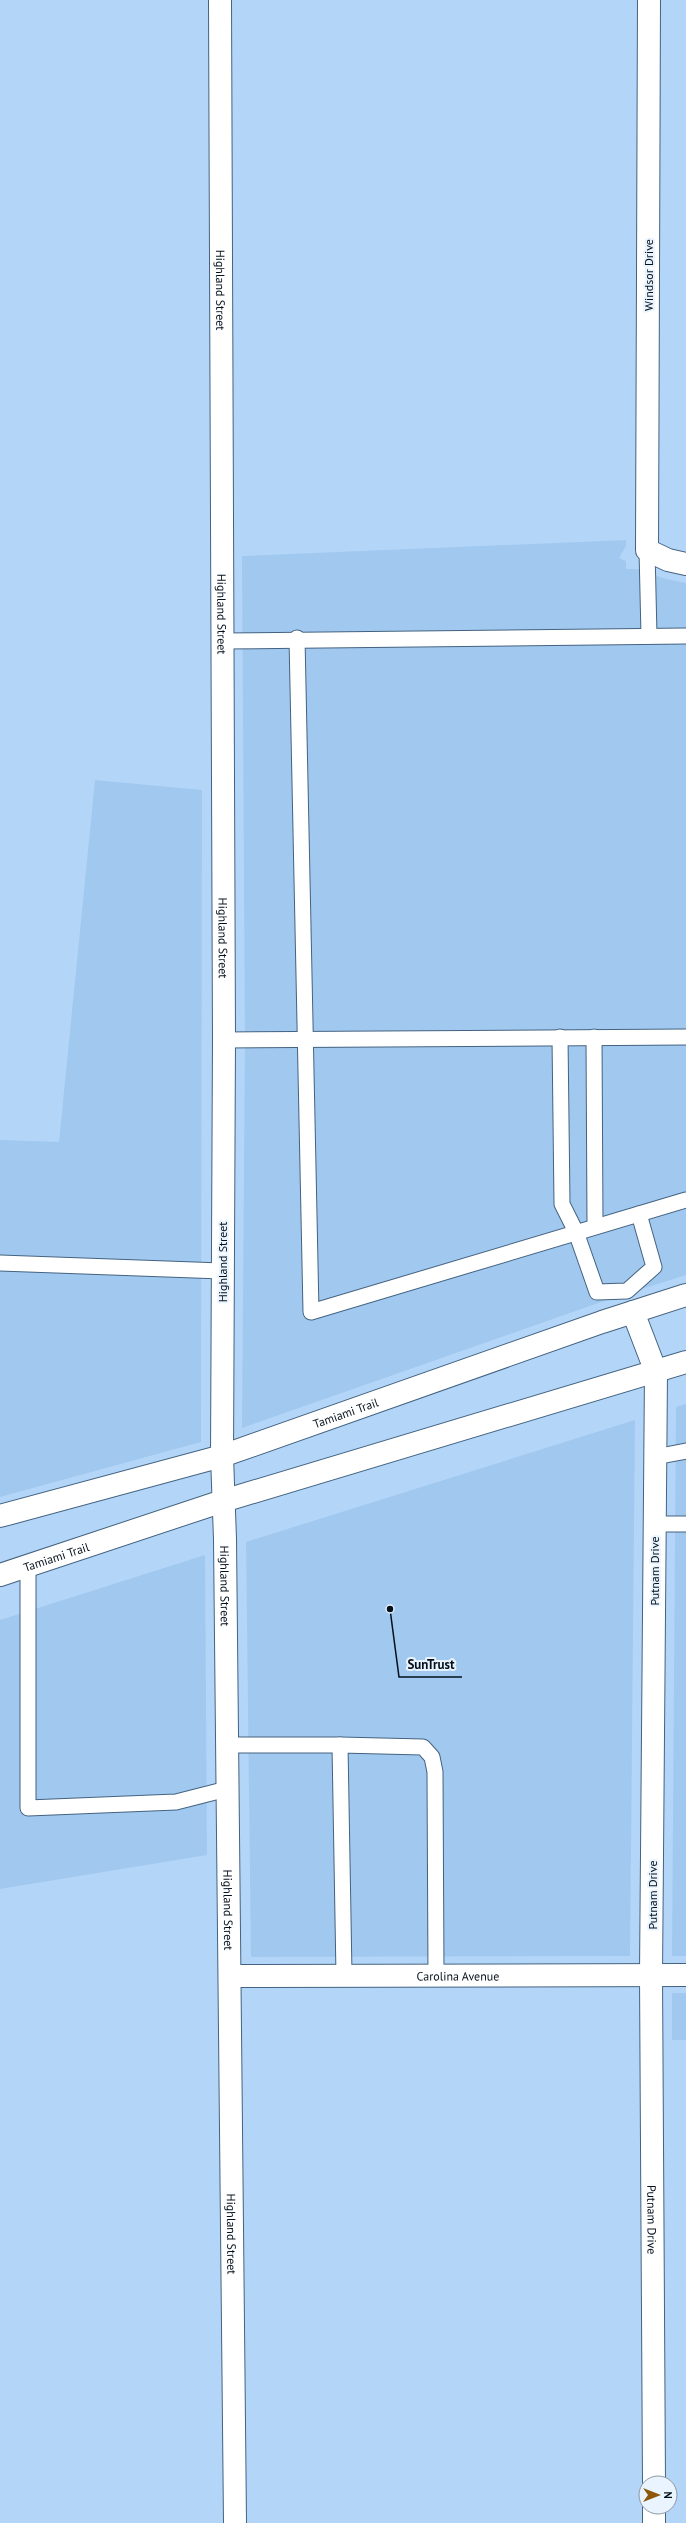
<svg xmlns="http://www.w3.org/2000/svg" width="686" height="2523" viewBox="0 0 686 2523" font-family="'PT Sans',sans-serif">
  <style>
    .built { fill: #a1c8ef }
    .lines { fill: none; stroke-linecap: round; stroke-linejoin: round }
    .service-casing { stroke: #446381; stroke-width: 17 }
    .minor-casing { stroke: #446381; stroke-width: 24 }
    .primary-casing { stroke: #446381; stroke-width: 24 }
    .service { stroke: #fff; stroke-width: 15 }
    .minor { stroke: #fff; stroke-width: 22 }
    .primary { stroke: #fff; stroke-width: 22 }
    .labels { text-anchor: middle; dominant-baseline: central; stroke-width: 4; stroke-linejoin: round; paint-order: stroke }
    .street-label { font-size: 12px; fill: #04101b; stroke: #e9f4fe }
    .leader { fill: none; stroke: #04101b; stroke-width: 1.5 }
    .callout-dot { fill: #04101b; stroke: #e9f4fe; stroke-width: 1.5 }
    .callout-label { font-size: 13px; text-anchor: middle; font-weight: bold; fill: #04101b; stroke: #e9f4fe; stroke-width: 4; stroke-linejoin: round; paint-order: stroke }
  </style>
  <rect width="100%" height="100%" fill="#b3d6f8"/>
  <g class="built">
    <path d="M 626,540 L 626,546 L 619,558 L 626,561 L 626,569 L 642,569 L 662,578 L 686,583 L 686,1275 L 607,1300 L 242,1428 L 245,1040 L 242,556 Z"/>
    <path d="M 95,780 L 202,790 L 201,1442 L 0,1497 L 0,1140 L 59,1142 Z"/>
    <path d="M 686,1404 L 686,1956 L 672,1956 L 676,1407 Z"/>
    <path d="M 635,1420 L 630,1956 L 251,1957 L 246,1542 Z"/>
    <path d="M 205,1555 L 207,1855 L 0,1889 L 0,1620 Z"/>
    <rect x="672" y="1993" width="14" height="47"/>
  </g>
  <g class="lines">
    <defs>
      <g id="service">
        <path d="M 647,550 L 649,636"/>
        <path d="M 297,638 L 311,1312 L 686,1200"/>
        <path d="M 222,641 L 686,636"/>
        <path d="M 560,1037 L 562,1204 L 576,1232 L 597,1292 L 627,1291 L 654,1267 L 639,1214"/>
        <path d="M 594,1037 L 595,1225"/>
        <path d="M 224,1040 L 686,1037"/>
        <path d="M 0,1263 L 222,1271"/>
        <path d="M 655,1457 L 686,1451"/>
        <path d="M 654,1524 L 686,1524"/>
        <path d="M 28,1565 L 28,1808 L 176,1802 L 227,1789"/>
        <path d="M 227,1745 L 340,1745"/>
        <path d="M 344,1975 L 340,1745 L 423,1747 L 432,1757 L 435,1772 L 436,1975"/>
      </g>
      <g id="minor">
        <path id="s1" d="M 220,0 L 224,1040 L 222,1456 L 225,1539 L 235,2523"/>
        <path d="M 649,0 L 647,550 L 668,560 L 686,564"/>
        <path id="s2" d="M 633,1312 L 656,1372 L 651,1975 L 654,2483"/>
        <path id="s3" d="M 230,1976 L 686,1975"/>
        <path d="M 654,2507 L 654,2523"/>
      </g>
      <g id="primary">
        <path id="s4" d="M 0,1516 L 222,1456 L 602,1322 L 686,1295"/>
        <path id="s5" d="M 0,1575 L 223,1501 L 686,1362"/>
      </g>
    </defs>
    <use href="#service" class="service-casing"/>
    <use href="#minor" class="minor-casing"/>
    <use href="#primary" class="primary-casing"/>
    <use href="#service" class="service"/>
    <use href="#minor" class="minor"/>
    <use href="#primary" class="primary"/>
  </g>
  <g class="labels">
    <g class="street-label">
      <text transform="translate(648 275) rotate(-90)">Windsor Drive</text>
      <text stroke="none"><textPath href="#s1" startOffset="290">Highland Street</textPath></text>
      <text stroke="none"><textPath href="#s1" startOffset="614">Highland Street</textPath></text>
      <text stroke="none"><textPath href="#s1" startOffset="938">Highland Street</textPath></text>
      <text transform="translate(222 1262) rotate(-90)">Highland Street</text>
      <text stroke="none"><textPath href="#s4" startOffset="361">Tamiami Trail</textPath></text>
      <text stroke="none"><textPath href="#s5" startOffset="59">Tamiami Trail</textPath></text>
      <text transform="translate(654 1571) rotate(-90)">Putnam Drive</text>
      <text stroke="none"><textPath href="#s1" startOffset="1586">Highland Street</textPath></text>
      <text transform="translate(652 1895) rotate(-90)">Putnam Drive</text>
      <text stroke="none"><textPath href="#s1" startOffset="1910">Highland Street</textPath></text>
      <text stroke="none"><textPath href="#s3" startOffset="228">Carolina Avenue</textPath></text>
      <text stroke="none"><textPath href="#s2" startOffset="912">Putnam Drive</textPath></text>
      <text stroke="none"><textPath href="#s1" startOffset="2234">Highland Street</textPath></text>
    </g>
  </g>
  <path class="leader" d="M390 1609L399 1677H462"/>
  <circle class="callout-dot" cx="390" cy="1609" r="4"/>
  <g class="callout-label">
    <text x="431" y="1669">SunTrust</text>
  </g>
  <g transform="translate(658 2495) rotate(90)"><circle r="19" fill="#e9f4fe" stroke="#8d99a3"/>
  <path d="M0-3L7 15L0 10L-7 15Z" fill="#8d5809"/>
  <text y="-6" font-size="11" font-weight="bold" text-anchor="middle" fill="#04101b">N</text>
  </g>
</svg>
